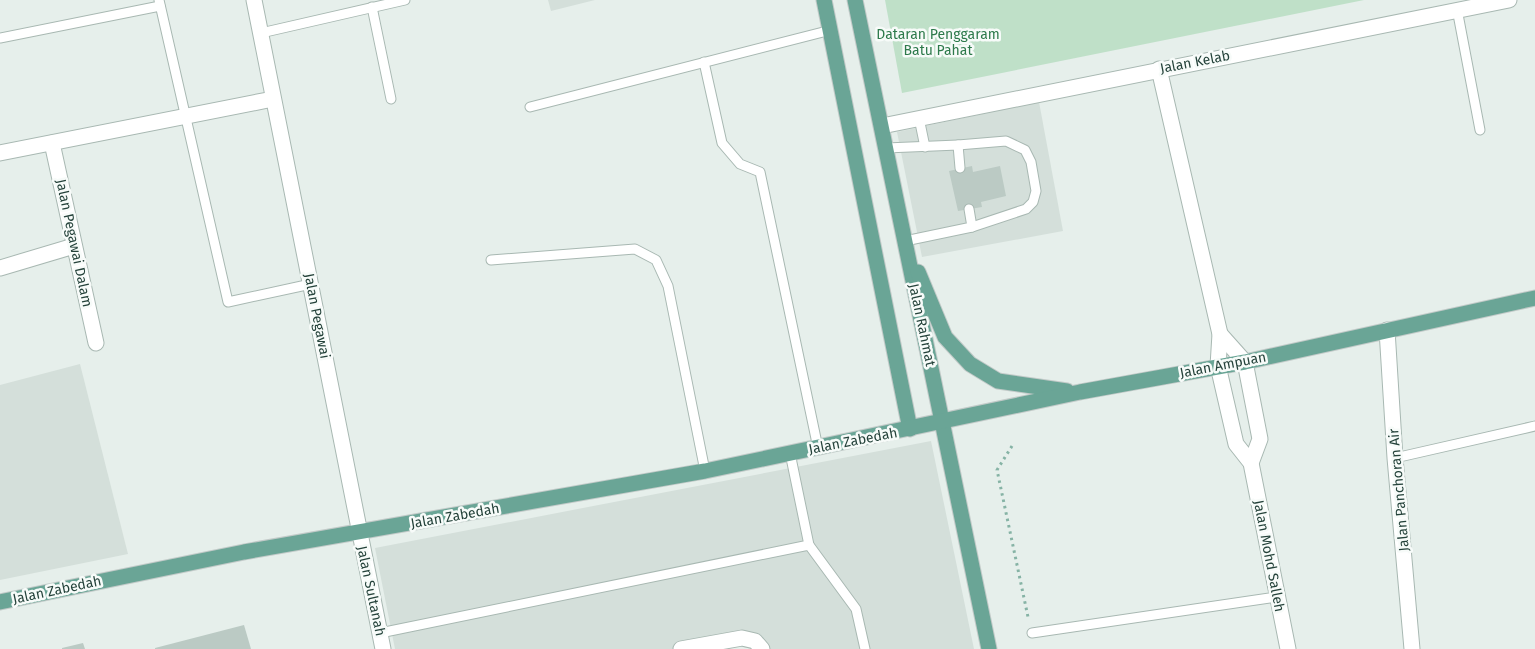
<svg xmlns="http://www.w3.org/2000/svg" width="1535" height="649" viewBox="0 0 1535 649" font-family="'Fira Sans',sans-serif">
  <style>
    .built { fill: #d4dfda }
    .green { fill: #bfe0c8 }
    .building { fill: #bbcac4 }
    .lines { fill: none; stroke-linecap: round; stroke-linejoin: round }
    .service-casing { stroke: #a8b8b2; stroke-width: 11 }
    .minor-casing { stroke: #a8b8b2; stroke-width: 17 }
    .tertiary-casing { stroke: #a8b8b2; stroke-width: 17 }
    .primary-casing { stroke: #c2cac8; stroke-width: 17 }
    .path { stroke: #86b3a5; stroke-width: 3; stroke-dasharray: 2.5 4; stroke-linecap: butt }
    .service { stroke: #fff; stroke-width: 9 }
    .minor { stroke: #fff; stroke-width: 15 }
    .tertiary { stroke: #fff; stroke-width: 15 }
    .primary { stroke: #6aa596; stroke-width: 15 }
    .labels { text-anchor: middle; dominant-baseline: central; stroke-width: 5; stroke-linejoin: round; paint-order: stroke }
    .park-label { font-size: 14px; fill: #2d7a4b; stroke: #f7fbf9 }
    .street-label { font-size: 14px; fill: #24423a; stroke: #f7fbf9 }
  </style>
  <rect width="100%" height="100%" fill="#e6efeb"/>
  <g class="built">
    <path d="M 548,0 L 595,0 L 551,11 Z"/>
    <path d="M 1039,102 L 1063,231 L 922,257 L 897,132 Z"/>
    <path d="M 80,364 L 128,554 L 0,580 L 0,385 Z"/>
    <path d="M 931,441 L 974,649 L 751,649 L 739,646 L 727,649 L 395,649 L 375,548 Z"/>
  </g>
  <path class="green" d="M 885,0 L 1364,0 L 902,93 Z"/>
  <g class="building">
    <path d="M 972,166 L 973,172 L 1000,166 L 1006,196 L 981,202 L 982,207 L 958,211 L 949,171 Z"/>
    <path d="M 244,625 L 251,649 L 155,649 L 155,648 Z"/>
    <path d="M 83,643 L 85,649 L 62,649 L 62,648 Z"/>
  </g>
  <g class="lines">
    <defs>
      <g id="service">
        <path d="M 159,0 L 228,302 L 311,284"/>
        <path d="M 372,7 L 391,99"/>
        <path d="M 1457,9 L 1480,130"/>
        <path d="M 261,33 L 405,0"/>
        <path d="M 0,38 L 160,6"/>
        <path d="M 704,62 L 722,143 L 740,164 L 760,172 L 818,448"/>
        <path d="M 530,107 L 831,30"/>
        <path d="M 919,118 L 925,147"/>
        <path d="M 958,145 L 1006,141 L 1025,150 L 1031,162 L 1036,191 L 1033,202 L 1026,209 L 972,227"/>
        <path d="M 886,148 L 958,145 L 960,168"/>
        <path d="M 905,241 L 972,227 L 969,209"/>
        <path d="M 491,260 L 635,249 L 656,260 L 668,286 L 705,471"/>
        <path d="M 790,453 L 809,545"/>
        <path d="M 1395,458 L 1535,426"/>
        <path d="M 380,633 L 809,545 L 856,609 L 865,649"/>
        <path d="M 1032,633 L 1276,597"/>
      </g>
      <g id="minor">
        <path d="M 1159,69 L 1220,334 L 1218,366 L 1236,444 L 1251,463 L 1288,649"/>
        <path d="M 882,126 L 1509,0"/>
        <path d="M 52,143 L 96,343"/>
        <path d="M 0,268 L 74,246"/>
        <path d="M 1387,330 L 1395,458 L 1412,649"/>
        <path d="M 1220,334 L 1245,362 L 1260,439 L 1251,463"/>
        <path d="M 681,649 L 742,638 L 755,641 L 762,649"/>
      </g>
      <g id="tertiary">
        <path d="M 254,0 L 383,649"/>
        <path d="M 0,153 L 273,99"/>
      </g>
      <g id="primary">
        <path d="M 824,0 L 910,429"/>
        <path d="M 855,0 L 989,649"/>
        <path d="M 918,272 L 945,337 L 970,364 L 998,381 L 1067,391"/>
        <path d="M 0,602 L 244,552 L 705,471 L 1080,392 L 1245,362 L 1535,298"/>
      </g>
    </defs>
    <use href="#service" class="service-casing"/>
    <use href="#minor" class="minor-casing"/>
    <use href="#tertiary" class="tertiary-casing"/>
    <use href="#primary" class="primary-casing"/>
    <path class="path" d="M 1012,446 L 997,470 L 1028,617"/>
    <use href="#service" class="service"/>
    <use href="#minor" class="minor"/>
    <use href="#tertiary" class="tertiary"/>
    <use href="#primary" class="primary"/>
  </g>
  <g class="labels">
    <g class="park-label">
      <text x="938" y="34">Dataran Penggaram<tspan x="938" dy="16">Batu Pahat</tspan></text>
    </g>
    <g class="street-label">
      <text transform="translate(1195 62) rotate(-11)">Jalan Kelab</text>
      <text transform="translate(74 243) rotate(78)">Jalan Pegawai Dalam</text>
      <text transform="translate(317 316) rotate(79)">Jalan Pegawai</text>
      <text transform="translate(922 325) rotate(78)">Jalan Rahmat</text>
      <text transform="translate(1223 365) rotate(-11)">Jalan Ampuan</text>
      <text transform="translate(853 441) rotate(-11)">Jalan Zabedah</text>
      <text transform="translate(1399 490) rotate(-95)">Jalan Panchoran Air</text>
      <text transform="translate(455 516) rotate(-10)">Jalan Zabedah</text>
      <text transform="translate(1269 556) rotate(79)">Jalan Mohd Salleh</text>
      <text transform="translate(57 590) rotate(-12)">Jalan Zabedah</text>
      <text transform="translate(371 591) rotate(78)">Jalan Sultanah</text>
    </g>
  </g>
</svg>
